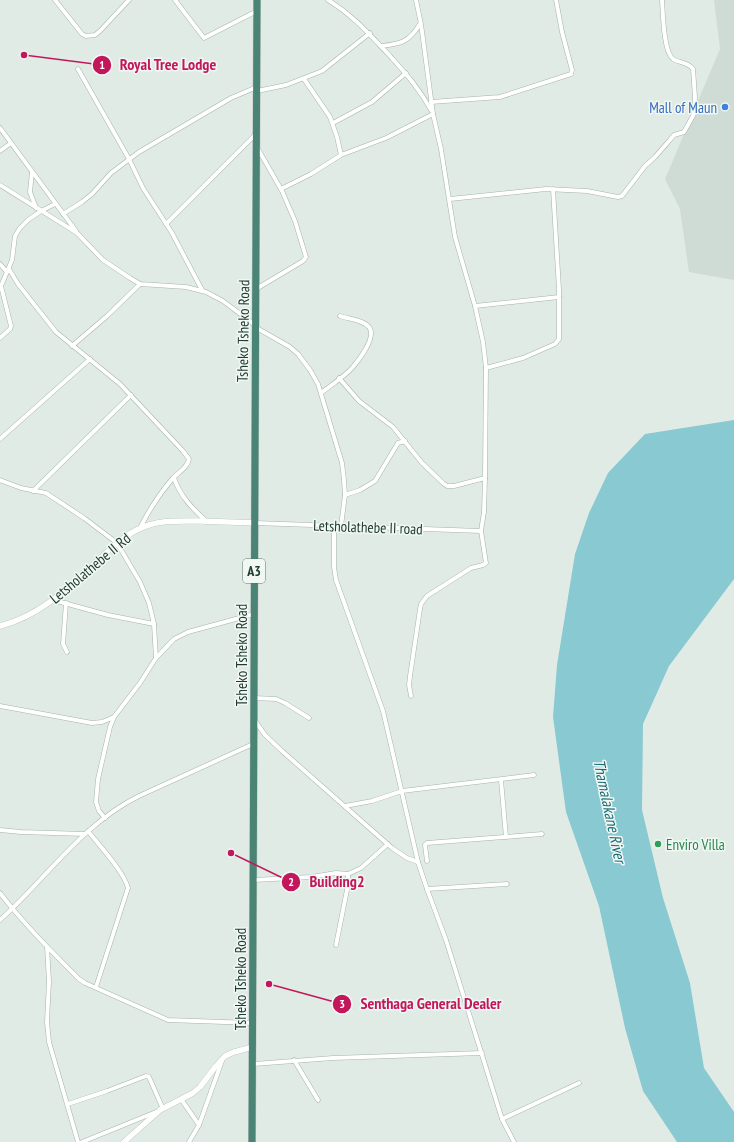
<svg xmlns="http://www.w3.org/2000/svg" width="734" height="1142" viewBox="0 0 734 1142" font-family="'PT Sans Narrow',sans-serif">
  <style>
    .built { fill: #cfdbd5 }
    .water { fill: #89c9d1 }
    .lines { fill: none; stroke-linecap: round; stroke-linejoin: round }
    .minor-casing { stroke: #a4b3ad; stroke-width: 5 }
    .tertiary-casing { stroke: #a4b3ad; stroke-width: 6 }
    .trunk-casing { stroke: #c1c8c6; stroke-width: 8 }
    .minor { stroke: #fff; stroke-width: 4 }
    .tertiary { stroke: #fff; stroke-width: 5.5 }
    .trunk { stroke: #498474; stroke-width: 7 }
    .shop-dot { fill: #3f7fe0; stroke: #f1f8f4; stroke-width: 1.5 }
    .leisure-dot { fill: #2e9e5b; stroke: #f1f8f4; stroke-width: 1.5 }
    .labels { text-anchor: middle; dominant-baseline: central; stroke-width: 3; stroke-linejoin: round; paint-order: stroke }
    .shield { fill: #f1f8f4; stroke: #5f746e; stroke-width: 1 }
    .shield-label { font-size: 14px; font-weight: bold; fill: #213c34 }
    .shop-label { font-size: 15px; fill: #366cbe; stroke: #f1f8f4; text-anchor: end }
    .street-label { font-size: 15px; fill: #213c34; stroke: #f1f8f4 }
    .leisure-label { font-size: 15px; fill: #27864d; stroke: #f1f8f4; text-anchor: start }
    .water-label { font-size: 16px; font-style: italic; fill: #1c6c78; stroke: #f1f8f4 }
    .leader { fill: none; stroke: #c2185b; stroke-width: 1.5 }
    .callout-dot { fill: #c2185b; stroke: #f1f8f4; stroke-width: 1.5 }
    .mark-label { font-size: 12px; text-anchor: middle; font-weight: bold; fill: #fff }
    .callout-label { font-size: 16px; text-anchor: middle; font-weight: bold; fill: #c2185b; stroke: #f1f8f4; stroke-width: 3; stroke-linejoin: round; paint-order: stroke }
  </style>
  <rect width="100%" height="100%" fill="#e1ebe6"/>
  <path class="built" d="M 714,0 L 734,0 L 734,280 L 689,272 L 680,209 L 665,179 L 720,49 Z"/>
  <path class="water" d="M 734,420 L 734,579 L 669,666 L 643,724 L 642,810 L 663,898 L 690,983 L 704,1068 L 734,1112 L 734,1142 L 677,1142 L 643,1091 L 625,1028 L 599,906 L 566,812 L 553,717 L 557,665 L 575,554 L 589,513 L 608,473 L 645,434 Z"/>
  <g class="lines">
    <defs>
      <g id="minor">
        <path d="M 55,0 L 82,34 L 86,36 L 95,35 L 100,31 L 129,0"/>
        <path d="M 175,0 L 204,38 L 257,11"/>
        <path d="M 328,0 C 354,16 369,34 390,56 C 406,74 419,88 431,110"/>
        <path d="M 381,46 C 401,44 409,42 420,24"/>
        <path d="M 78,69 L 129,159 L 143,188 L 172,233 L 202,290"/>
        <path d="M 257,91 L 286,85 L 322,71 L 370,33"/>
        <path d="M 431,102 L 500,97 L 571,74 L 572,70 L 562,32 L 556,0"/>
        <path d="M 333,123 L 372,102 L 406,73"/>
        <path d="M 0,128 L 76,231"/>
        <path d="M 0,151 L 11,143"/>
        <path d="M 341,155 L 386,138 L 433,114"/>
        <path d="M 32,172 L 30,192 L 36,208"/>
        <path d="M 0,185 L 77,233 L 103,260 L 130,278 L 140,284 L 186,287 L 206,292 L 223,301 L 255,325"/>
        <path d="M 281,189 L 311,174 L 341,155 L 337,137 L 330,117 L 304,79"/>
        <path d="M 450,199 L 546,189 L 587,191 L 618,197 L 622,196 L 645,166 L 655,157 L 669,141 L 674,135 L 684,132 L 694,114 L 695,97 L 693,69 C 688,62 679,63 673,59 C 663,51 663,12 662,0"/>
        <path d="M 63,214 L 82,202 L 92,194 L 111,173 L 139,152 L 231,98 L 257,87"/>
        <path d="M 166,224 L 256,134"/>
        <path d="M 0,264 L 7,272"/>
        <path d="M 9,269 L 18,284 L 56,332 L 120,384 L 183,451 L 189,459 C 188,467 179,472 173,478 C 160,493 149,510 140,528"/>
        <path d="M 256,289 L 303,261 L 306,257 L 295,221 L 282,191 L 258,149"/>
        <path d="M 475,306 L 559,297"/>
        <path d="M 255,327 L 290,347 L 298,354 L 310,370 L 318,384 L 342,463 L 344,480 L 345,495 L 341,526"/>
        <path d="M 0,338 L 10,329 L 11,326 L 1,286 L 12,260 L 15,236 L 20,228 L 28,220 L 41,211 L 55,204"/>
        <path d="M 72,346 L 107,316 L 140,284"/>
        <path d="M 486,368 L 523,358 L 555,344 L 559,339 L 559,289 L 553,189"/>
        <path d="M 339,378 L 359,401 L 393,427 L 422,463 L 443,483 L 447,486 L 454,486 L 485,478"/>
        <path d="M 321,393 C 331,385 344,377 352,368 C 359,360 377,337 369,327 C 363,320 349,319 340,316"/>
        <path d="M 0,439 L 90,359"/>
        <path d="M 174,478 C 180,496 192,508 206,521"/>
        <path d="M 0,480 L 21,488 L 46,493 L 84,518 L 117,543 L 140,582 L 149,603 L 154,624 L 156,658"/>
        <path d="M 33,491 L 131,395"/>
        <path d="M 345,495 L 360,490 L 375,481 L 398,443 L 405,441"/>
        <path d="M 255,523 L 481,531"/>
        <path d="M 334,526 L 334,567 L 336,580 L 383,711 L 418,862 L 427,889 L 446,940 L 502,1119 L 514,1142"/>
        <path d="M 53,600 L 108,615 L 154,624"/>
        <path d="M 66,603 L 63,644 L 67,652"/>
        <path d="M 411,696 L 409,685 L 410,676 L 420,609 L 421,604 L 427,596 L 471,568 L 483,565 L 486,563 L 481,531 L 484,512 L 485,478 L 486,368 L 483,342 L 475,306 L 455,237 L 441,149 L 433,114 L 421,24 L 416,0"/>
        <path d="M 254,698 L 276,699 L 285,703 L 309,718"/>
        <path d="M 0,706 L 92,723 L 102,722 L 114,717"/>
        <path d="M 256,722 L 265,735 L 282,751 L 392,848 L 407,858 L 418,862"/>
        <path d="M 501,780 L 506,837"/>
        <path d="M 345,806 L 372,801 L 402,791 L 534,775"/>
        <path d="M 105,818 L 99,811 L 96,802 L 98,779 L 110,727 L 114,717 L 140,683 L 156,658 L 174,639 L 188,632 L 254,614"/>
        <path d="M 0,830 L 21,832 L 85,834"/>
        <path d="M 88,831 C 99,845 124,872 128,888 L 96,987"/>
        <path d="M 427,861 L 425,845 L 427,843 L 542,834"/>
        <path d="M 253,880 L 311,877 L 336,873 L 348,874 L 361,868 L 388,844"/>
        <path d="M 427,889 L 507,884"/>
        <path d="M 0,893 C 24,924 51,951 79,979 L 85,983 L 168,1020 L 252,1023"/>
        <path d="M 0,920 C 46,879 82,824 139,796 L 253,744"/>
        <path d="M 336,945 L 348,885 L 348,874"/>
        <path d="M 47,947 L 49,981 L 47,1022 L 49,1042 L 78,1142"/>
        <path d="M 294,1060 L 318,1100"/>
        <path d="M 253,1064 L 333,1058 L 482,1053"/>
        <path d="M 181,1099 L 199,1125"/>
        <path d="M 68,1104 L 107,1091 L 146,1076 L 149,1077 L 163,1109"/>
        <path d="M 502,1119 L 579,1083"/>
        <path d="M 82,1142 L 156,1112"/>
        <path d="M 189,1142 L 199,1125 L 222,1061"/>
      </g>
      <g id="tertiary">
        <path d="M 0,626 C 40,616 68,588 97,561 C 113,547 128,531 149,525 C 166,520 184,521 201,521 C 219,522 237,522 255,523"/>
        <path d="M 124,1142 L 160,1110 L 193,1093 L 200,1087 L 216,1066 L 225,1056 L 234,1052 L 253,1047"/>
      </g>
      <path id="trunk" d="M 252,1142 L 257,0"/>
    </defs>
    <use href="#minor" class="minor-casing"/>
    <use href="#tertiary" class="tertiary-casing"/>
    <use href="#trunk" class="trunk-casing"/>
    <use href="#minor" class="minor"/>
    <use href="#tertiary" class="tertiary"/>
    <use href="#trunk" class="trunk"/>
  </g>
  <circle class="shop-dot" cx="725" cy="107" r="4"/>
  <circle class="leisure-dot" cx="658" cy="844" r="4"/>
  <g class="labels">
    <rect class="shield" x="243" y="559" width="22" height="24" rx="3"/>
    <g class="shield-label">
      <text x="254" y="571">A3</text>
    </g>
    <g class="shop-label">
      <text x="717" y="107">Mall of Maun</text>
    </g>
    <g class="street-label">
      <text transform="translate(243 331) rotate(-89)">Tsheko Tsheko Road</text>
      <text transform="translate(368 527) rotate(2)">Letsholathebe II road</text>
      <text transform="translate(90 568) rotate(-40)">Letsholathebe II Rd</text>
      <text transform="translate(241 655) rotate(-90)">Tsheko Tsheko Road</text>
      <text transform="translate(240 979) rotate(-90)">Tsheko Tsheko Road</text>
    </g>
    <g class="leisure-label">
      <text x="666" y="844">Enviro Villa</text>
    </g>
    <g class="water-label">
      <text transform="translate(610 811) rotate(78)">Thamalakane River</text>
    </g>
  </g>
  <path class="leader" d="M24 55L102 65M231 853L291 882M269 984L342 1004"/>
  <g class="callout-dot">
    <circle cx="24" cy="55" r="4"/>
    <circle cx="231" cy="853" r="4"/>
    <circle cx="269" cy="984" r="4"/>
    <circle cx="102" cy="65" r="10"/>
    <circle cx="291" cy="882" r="10"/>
    <circle cx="342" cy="1004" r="10"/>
  </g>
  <g class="mark-label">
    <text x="102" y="69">1</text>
    <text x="291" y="886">2</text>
    <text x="342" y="1008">3</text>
  </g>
  <g class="callout-label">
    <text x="168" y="70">Royal Tree Lodge</text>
    <text x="337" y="887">Building2</text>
    <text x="431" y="1009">Senthaga General Dealer</text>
  </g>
</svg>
